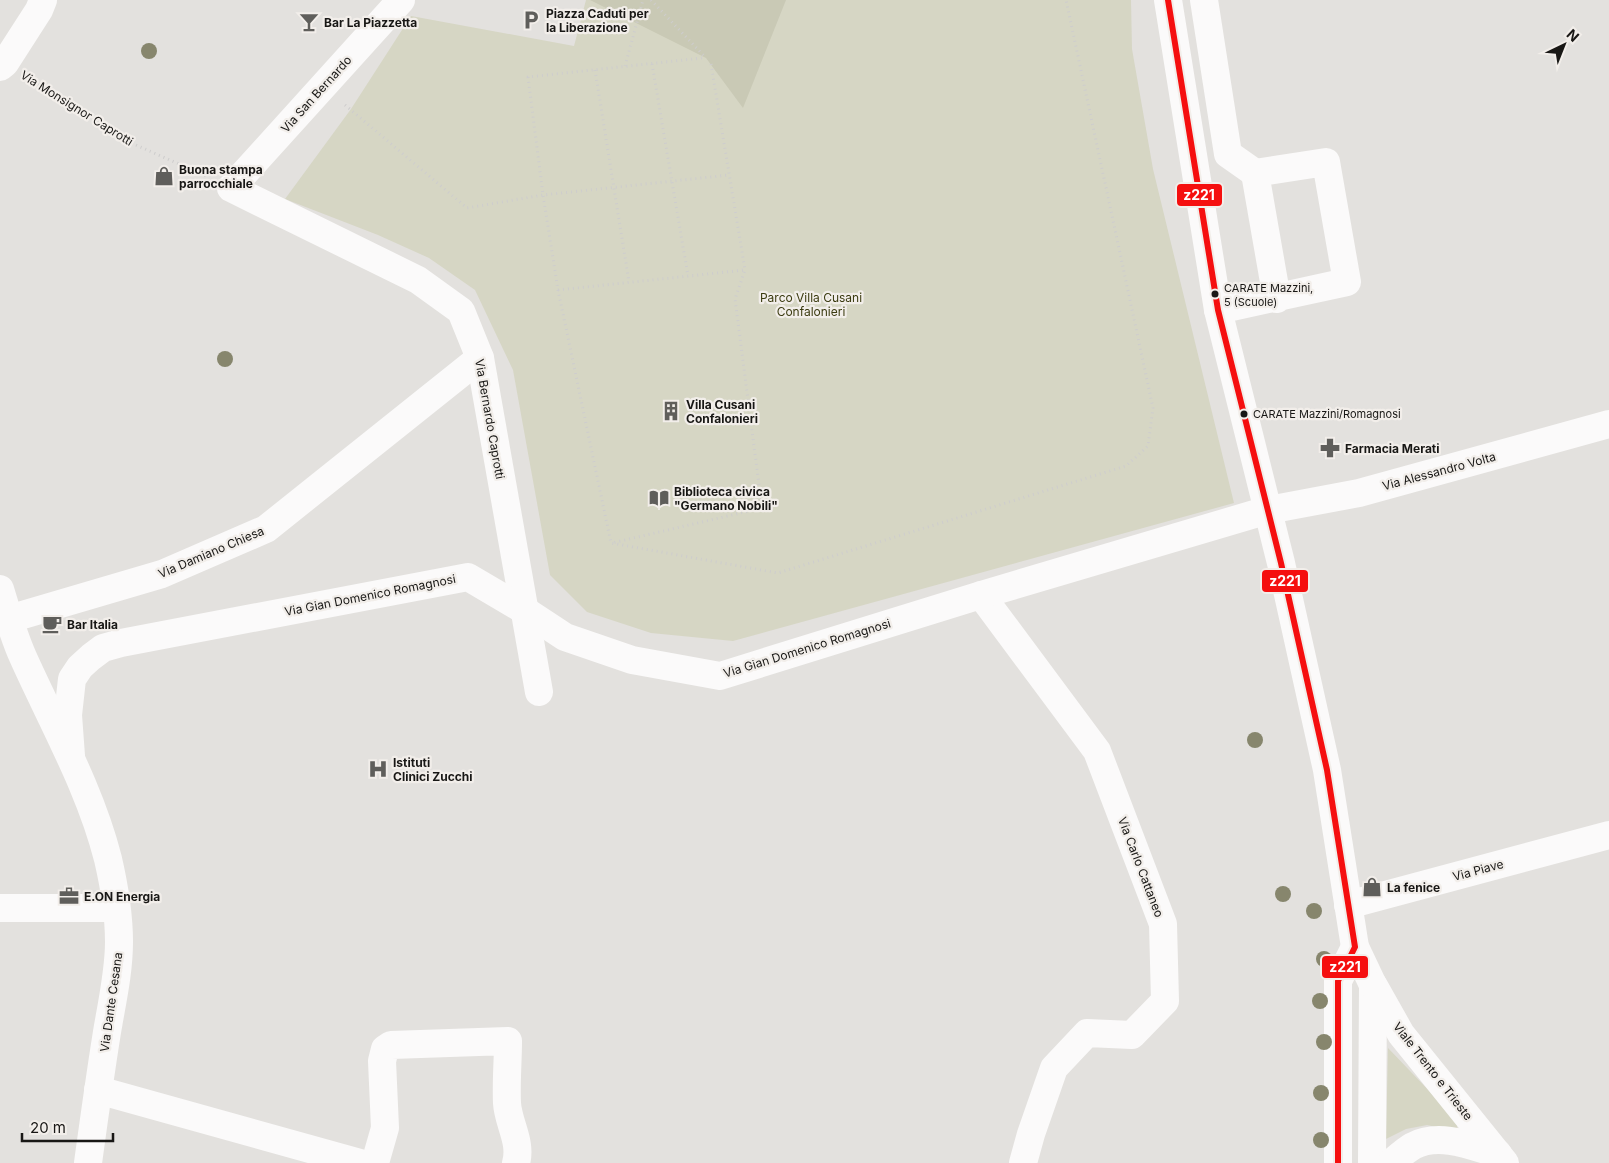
<svg xmlns="http://www.w3.org/2000/svg" width="1609" height="1163" viewBox="0 0 1609 1163" font-family="Inter,sans-serif">
  <style>
    .green { fill: #d6d6c4 }
    .forest { fill: #c9c9b5 }
    .lines { fill: none; stroke-linecap: round; stroke-linejoin: round }
    .path { stroke: #cecdcd; stroke-width: 3; stroke-dasharray: 1 4; stroke-linecap: butt }
    .minor { stroke: #fbfafa; stroke-width: 28 }
    .major { stroke: #fbfafa; stroke-width: 28 }
    .bus-1-casing { stroke: #f2eeea; stroke-width: 10 }
    .bus-1 { stroke: #f50f0f; stroke-width: 6 }
    .tree { fill: #87866d }
    .bus-dot { fill: #181715; stroke: #f2eeea; stroke-width: 2 }
    .labels { text-anchor: middle; dominant-baseline: central; stroke-width: 4.5; stroke-linejoin: round; paint-order: stroke }
    .bus-label { font-size: 11px; fill: #181715; stroke: #f2eeea; text-anchor: start }
    .poi-label { font-size: 12px; font-weight: bold; fill: #181715; stroke: #f2eeea; text-anchor: start }
    .street-label { font-size: 12px; fill: #181715; stroke: #f2eeea }
    .park-label { font-size: 12px; fill: #3b3b10; stroke: #f2eeea }
    .line-badge { stroke: #f2eeea; stroke-width: 2 }
    .badge-label { font-size: 14px; text-anchor: middle; font-weight: bold; fill: #fff }
  </style>
  <rect width="100%" height="100%" fill="#e3e1de"/>
  <g class="green">
    <path d="M 586,0 L 1131,0 L 1132,49 L 1153,169 L 1234,503 L 733,641 L 651,633 L 587,612 L 550,575 L 513,370 L 475,290 L 429,258 L 378,235 L 285,199 L 351,109 L 411,16 L 574,46 Z"/>
    <path d="M 1388,1048 L 1456,1119 L 1458,1132 L 1427,1125 L 1406,1129 L 1386,1139 Z"/>
  </g>
  <path class="forest" d="M 590,0 L 786,0 L 743,108 L 706,58 Z"/>
  <g class="lines">
    <g class="path">
      <path d="M 651,0 L 706,58"/>
      <path d="M 702,58 L 528,77 L 543,195 L 558,290 L 611,543 L 778,573 L 1126,466 L 1148,446 L 1153,408 L 1066,0"/>
      <path d="M 652,64 L 688,276"/>
      <path d="M 711,64 L 745,270"/>
      <path d="M 625,66 L 643,0"/>
      <path d="M 595,70 L 629,282"/>
      <path d="M 30,79 L 127,141 L 206,176"/>
      <path d="M 345,105 L 467,208 L 543,195 L 729,175"/>
      <path d="M 558,290 L 745,270 L 735,299 L 762,508 L 612,543"/>
    </g>
    <g class="minor">
      <path d="M 401,0 L 231,188 L 418,280 L 461,311 L 480,358 L 539,692"/>
      <path d="M 1204,0 L 1228,154 L 1255,173"/>
      <path d="M 0,67 L 5,63 L 39,10 L 43,0"/>
      <path d="M 1218,310 L 1347,282 L 1326,162 L 1255,173 L 1277,299"/>
      <path d="M 0,589 C 7,612 13,635 23,657 C 53,724 90,788 108,859 C 114,885 119,915 119,942 C 119,972 112,1002 107,1032 C 100,1076 94,1119 88,1163"/>
      <path d="M 981,595 L 1097,751 L 1163,924 L 1165,1001 L 1132,1035 L 1087,1033 L 1054,1068 L 1031,1134 L 1023,1163"/>
      <path d="M 9,619 L 162,574 L 266,529 L 480,358"/>
      <path d="M 71,756 L 68,715 L 72,679 L 80,667 L 91,657 L 103,648 L 121,643 L 468,577 L 524,610 L 565,637 L 632,660 L 720,676 L 981,595 L 1268,510 L 1359,493 L 1609,424"/>
      <path d="M 1348,905 L 1609,835"/>
      <path d="M 0,908 L 116,908"/>
      <path d="M 98,1090 L 360,1163"/>
      <path d="M 375,1163 L 385,1128 L 382,1061 L 385,1049 L 391,1045 L 508,1041 C 508,1061 506,1082 507,1103 C 508,1123 522,1142 516,1163"/>
    </g>
    <g class="major">
      <path d="M 1168,0 L 1218,310 L 1281,563 L 1327,770 L 1355,947 L 1373,985 L 1372,1163"/>
      <path d="M 1374,986 L 1401,1034 L 1505,1163"/>
      <path d="M 1338,1163 L 1338,981 L 1355,947"/>
      <path d="M 1391,1163 C 1398,1157 1406,1150 1413,1146 C 1439,1132 1472,1146 1498,1154"/>
    </g>
    <defs>
      <path id="bus-1" d="M 1168,0 L 1218,310 L 1281,563 L 1327,770 L 1355,947 L 1338,981 L 1338,1163"/>
    </defs>
    <use href="#bus-1" class="bus-1-casing"/>
    <use href="#bus-1" class="bus-1"/>
  </g>
  <g class="tree">
    <circle cx="149" cy="51" r="8"/>
    <circle cx="225" cy="359" r="8"/>
    <circle cx="1255" cy="740" r="8"/>
    <circle cx="1283" cy="894" r="8"/>
    <circle cx="1314" cy="911" r="8"/>
    <circle cx="1324" cy="959" r="8"/>
    <circle cx="1320" cy="1001" r="8"/>
    <circle cx="1324" cy="1042" r="8"/>
    <circle cx="1321" cy="1093" r="8"/>
    <circle cx="1321" cy="1140" r="8"/>
  </g>
  <defs>
    <symbol id="parking-bare" viewBox="-9 -9 18 18"><path d="M-3.5-5.5H1a3.5 3.5 0 0 1 0 7H-1V5.5H-3.5ZM-1-3.4V-.6H.8a1.4 1.4 0 0 0 0-2.8Z" fill="#5f5e5b" stroke="#f2eeea" stroke-width="2.5" paint-order="stroke"/></symbol>
    <symbol id="bar-bare" viewBox="-9 -9 18 18"><path d="M-6-5H6L.8 .8V4.5H3.5V6h-7V4.5H-.8V.8Z" fill="#5f5e5b" stroke="#f2eeea" stroke-width="2.5" paint-order="stroke"/></symbol>
    <symbol id="shop-bare" viewBox="-9 -9 18 18"><path d="M-5-2.5h2.3a2.7 3.5 0 0 1 5.4 0H5L5.5 6h-11ZM-1.5-2.5h3a1.5 2.3 0 0 0-3 0Z" fill="#5f5e5b" stroke="#f2eeea" stroke-width="2.5" paint-order="stroke"/></symbol>
    <symbol id="building-bare" viewBox="-9 -9 18 18"><path d="M-4-6H4V6H1V3H-1V6H-4ZM-2.5-4.3h1.7v1.8h-1.7ZM.8-4.3h1.7v1.8H.8ZM-2.5-1h1.7V.8h-1.7ZM.8-1h1.7V.8H.8Z" fill="#5f5e5b" stroke="#f2eeea" stroke-width="2.5" paint-order="stroke"/></symbol>
    <symbol id="pharmacy-bare" viewBox="-9 -9 18 18"><path d="M-2-6h4v4h4v4h-4v4h-4v-4h-4v-4h4Z" fill="#5f5e5b" stroke="#f2eeea" stroke-width="2.5" paint-order="stroke"/></symbol>
    <symbol id="library-bare" viewBox="-9 -9 18 18"><path d="M-6-4Q-3-5.5-.7-3.5V5Q-3 3-6 4ZM6-4Q3-5.5 .7-3.5V5Q3 3 6 4Z" fill="#5f5e5b" stroke="#f2eeea" stroke-width="2.5" paint-order="stroke"/></symbol>
    <symbol id="cafe-bare" viewBox="-9 -9 18 18"><path d="M-5.5-4.5H6V0H3Q3 3.5 0 3.5H-2.5Q-5.5 3.5-5.5 0ZM3-3.2v2h1.7v-2ZM-6 4.5H4V6H-6Z" fill="#5f5e5b" stroke="#f2eeea" stroke-width="2.5" paint-order="stroke"/></symbol>
    <symbol id="hospital-bare" viewBox="-9 -9 18 18"><path d="M-5-5h3v3.5h4V-5h3V5h-3V1.5h-4V5h-3Z" fill="#5f5e5b" stroke="#f2eeea" stroke-width="2.5" paint-order="stroke"/></symbol>
    <symbol id="office-bare" viewBox="-9 -9 18 18"><path d="M-6-3h4V-5.5h4V-3h4V5H-6ZM-1-4.5V-3h2v-1.5ZM-6 0V1H6V0Z" fill="#5f5e5b" stroke="#f2eeea" stroke-width="2.5" paint-order="stroke"/></symbol>
  </defs>
  <g fill-rule="evenodd">
    <use href="#parking-bare" x="517" y="6" width="28" height="28"/>
    <use href="#bar-bare" x="295" y="8" width="28" height="28"/>
    <use href="#shop-bare" x="150" y="162" width="28" height="28"/>
    <use href="#building-bare" x="657" y="397" width="28" height="28"/>
    <use href="#pharmacy-bare" x="1316" y="434" width="28" height="28"/>
    <use href="#library-bare" x="645" y="484" width="28" height="28"/>
    <use href="#cafe-bare" x="38" y="610" width="28" height="28"/>
    <use href="#hospital-bare" x="364" y="755" width="28" height="28"/>
    <use href="#shop-bare" x="1358" y="873" width="28" height="28"/>
    <use href="#office-bare" x="55" y="882" width="28" height="28"/>
  </g>
  <g class="bus-dot">
    <circle cx="1215" cy="294" r="4.5"/>
    <circle cx="1244" cy="414" r="4.5"/>
  </g>
  <g class="labels">
    <g class="bus-label">
      <text x="1224" y="288">CARATE Mazzini,<tspan x="1224" dy="14">5 (Scuole)</tspan></text>
      <text x="1253" y="414">CARATE Mazzini/Romagnosi</text>
    </g>
    <g class="poi-label">
      <text x="546" y="13">Piazza Caduti per<tspan x="546" dy="14">la Liberazione</tspan></text>
      <text x="324" y="22">Bar La Piazzetta</text>
      <text x="179" y="169">Buona stampa<tspan x="179" dy="14">parrocchiale</tspan></text>
      <text x="686" y="404">Villa Cusani<tspan x="686" dy="14">Confalonieri</tspan></text>
      <text x="1345" y="448">Farmacia Merati</text>
      <text x="674" y="491">Biblioteca civica<tspan x="674" dy="14">"Germano Nobili"</tspan></text>
      <text x="67" y="624">Bar Italia</text>
      <text x="393" y="762">Istituti<tspan x="393" dy="14">Clinici Zucchi</tspan></text>
      <text x="1387" y="887">La fenice</text>
      <text x="84" y="896">E.ON Energia</text>
    </g>
    <g class="street-label">
      <text transform="translate(316 94) rotate(-48)">Via San Bernardo</text>
      <text transform="translate(77 108) rotate(32)">Via Monsignor Caprotti</text>
      <text transform="translate(490 419) rotate(80)">Via Bernardo Caprotti</text>
      <text transform="translate(1439 471) rotate(-15)">Via Alessandro Volta</text>
      <text transform="translate(211 552) rotate(-23)">Via Damiano Chiesa</text>
      <text transform="translate(370 595) rotate(-11)">Via Gian Domenico Romagnosi</text>
      <text transform="translate(807 648) rotate(-17)">Via Gian Domenico Romagnosi</text>
      <text transform="translate(1141 867) rotate(69)">Via Carlo Cattaneo</text>
      <text transform="translate(1478 870) rotate(-15)">Via Piave</text>
      <text transform="translate(111 1002) rotate(-82)">Via Dante Cesana</text>
      <text transform="translate(1433 1071) rotate(52)">Viale Trento e Trieste</text>
    </g>
    <g class="park-label">
      <text x="811" y="297">Parco Villa Cusani<tspan x="811" dy="14">Confalonieri</tspan></text>
    </g>
  </g>
  <g class="line-badge">
    <rect x="1176" y="183" width="47" height="24" rx="5" fill="#f50f0f"/>
    <rect x="1261" y="569" width="48" height="24" rx="5" fill="#f50f0f"/>
    <rect x="1321" y="955" width="48" height="24" rx="5" fill="#f50f0f"/>
  </g>
  <g class="badge-label">
    <text x="1199" y="200">z221</text>
    <text x="1285" y="586">z221</text>
    <text x="1345" y="972">z221</text>
  </g>
  <g transform="translate(1564 45) rotate(43)" stroke="#f2eeea" stroke-width="4" paint-order="stroke">
  <path d="M0-4L9 19L0 12L-9 19Z" fill="#181715"/>
  <text y="-8" font-size="14" font-weight="bold" text-anchor="middle" fill="#181715">N</text>
  </g>
  <path d="M22 1133v8h91v-8" fill="none" stroke="#181715" stroke-width="2.5"/>
  <text x="30" y="1133" font-size="15" fill="#181715" stroke="#f2eeea" stroke-width="4" paint-order="stroke">20 m</text>
</svg>
